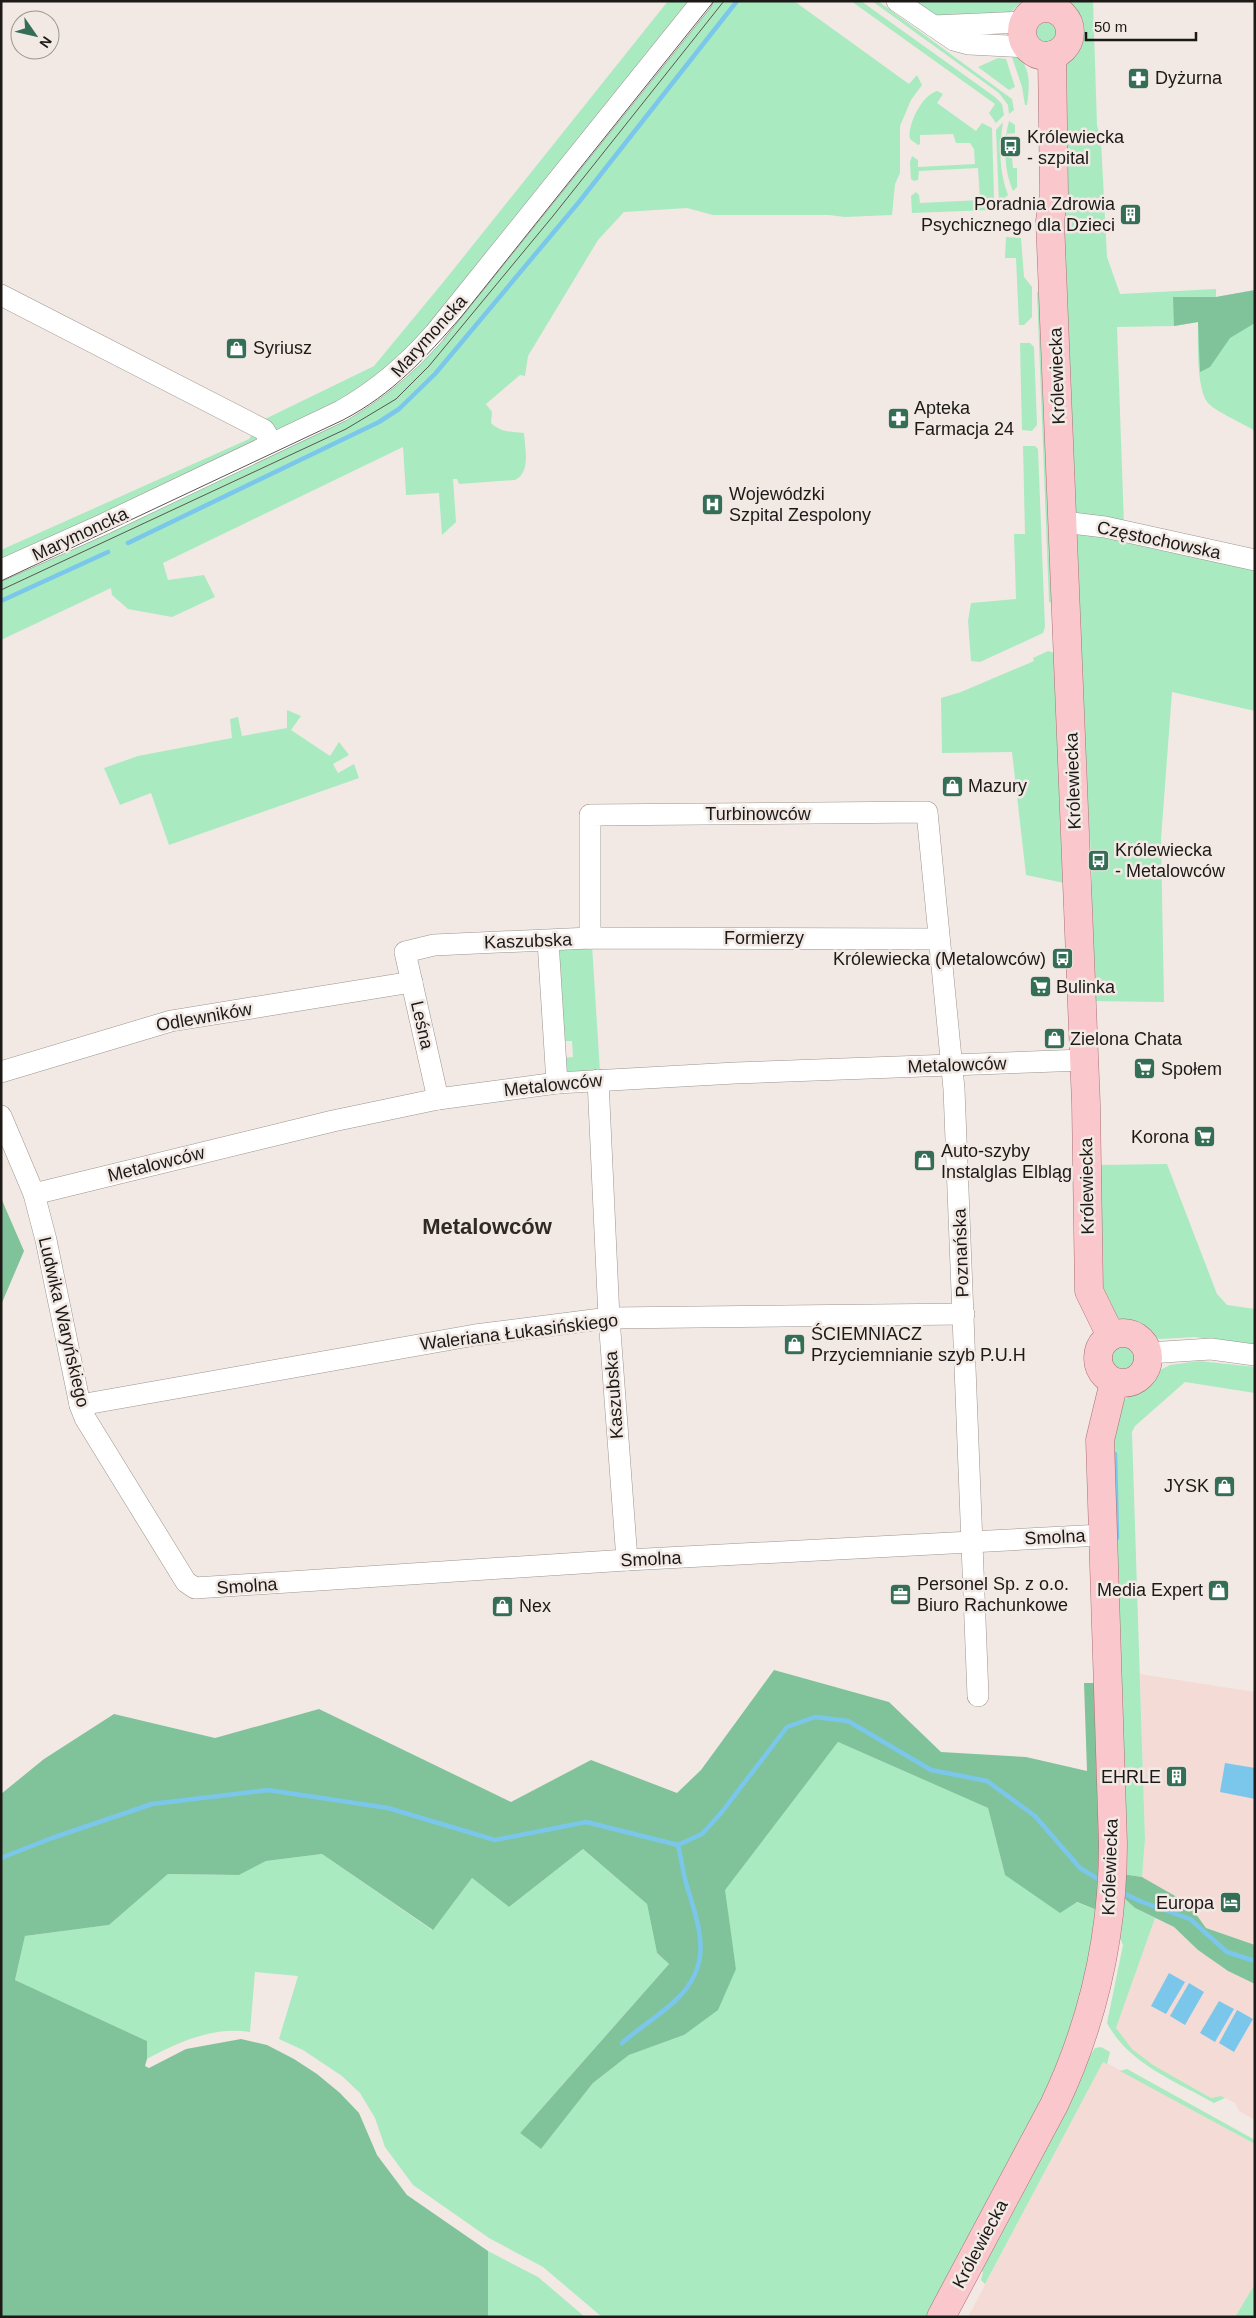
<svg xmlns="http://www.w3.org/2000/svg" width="1256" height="2318" viewBox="0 0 1256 2318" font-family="Helvetica,sans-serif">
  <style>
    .industrial { fill: #f5dbd5 }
    .green { fill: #a9eac1 }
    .forest { fill: #80c39a }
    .water { fill: #7bc7eb }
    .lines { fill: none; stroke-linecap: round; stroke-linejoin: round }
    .stream { stroke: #7bc7eb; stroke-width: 4.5 }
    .minor-casing { stroke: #9c948f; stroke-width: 22 }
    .major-casing { stroke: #aa7177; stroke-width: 29 }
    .minor { stroke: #fff; stroke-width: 21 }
    .major { stroke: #fac7cc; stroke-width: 28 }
    .tram { stroke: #5b5653; stroke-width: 1 }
    .labels { text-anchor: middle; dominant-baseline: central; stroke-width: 5; stroke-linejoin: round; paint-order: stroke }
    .poi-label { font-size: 18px; fill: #1c1917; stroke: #f2e9e4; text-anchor: start }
    .street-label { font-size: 18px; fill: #1c1917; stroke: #f2e9e4 }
    .district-label { font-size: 22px; font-weight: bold; fill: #302a26; stroke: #f2e9e4 }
  </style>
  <rect width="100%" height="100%" fill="#f2e9e4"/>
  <g class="industrial">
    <path d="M 1140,1674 L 1255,1692 L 1255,1945 L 1206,1928 L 1193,1910 L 1182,1900 L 1142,1877 L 1145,1839 Z"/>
    <path d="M 1155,1918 L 1174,1927 L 1198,1950 L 1228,1971 L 1255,1984 L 1255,2120 L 1239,2111 L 1235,2103 L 1221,2096 L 1211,2098 L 1153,2065 L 1132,2049 L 1116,2028 Z"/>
    <path d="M 1103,2061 L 1255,2144 L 1255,2284 L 1235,2317 L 968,2317 Z"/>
  </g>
  <g class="green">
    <path d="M 668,1 L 690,1 L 464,288 L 371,386 L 1,563 L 1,550 L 249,439 L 261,421 L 374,366 L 445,280 Z"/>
    <path d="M 710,1 L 794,1 L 909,84 L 917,75 L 922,85 L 911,100 L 900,126 L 900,173 L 895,184 L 892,215 L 845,217 L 829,215 L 713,215 L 687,208 L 624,212 L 598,240 L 528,356 L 525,376 L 520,375 L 486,404 L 492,412 L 491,423 C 500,432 512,432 524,433 C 525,449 531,472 515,480 L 459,484 L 457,479 L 453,479 L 456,522 L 442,535 L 439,493 L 406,495 L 403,447 L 163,563 L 168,580 L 204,575 L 215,597 L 172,617 L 128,609 L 112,595 L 111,588 L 1,640 L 1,577 L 358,409 Z"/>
    <path d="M 851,1 L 861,1 L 995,97 L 1002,104 L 1004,115 L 996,123 L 989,113 L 995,104 Z"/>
    <path d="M 872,1 L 878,1 L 1012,99 L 1014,110 L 1009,114 L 1008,105 L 999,93 Z"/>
    <path d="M 909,1 L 1022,1 L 1009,14 L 934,16 Z"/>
    <path d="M 1063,1 L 1093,1 L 1097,125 L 1101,141 L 1107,257 L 1120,294 L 1216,289 L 1216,297 L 1255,290 L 1255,431 C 1244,424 1215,411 1208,403 C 1196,389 1198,340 1198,322 L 1174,326 L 1117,327 L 1124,525 L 1078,513 L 1074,509 L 1057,73 C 1062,66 1067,62 1073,55 C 1091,34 1079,17 1063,1 Z"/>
    <circle cx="1046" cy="32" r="12"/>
    <path d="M 1010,51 C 1032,63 1030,84 1027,105 L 1025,105 L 1022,87 Z"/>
    <path d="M 998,58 L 1006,59 L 1015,87 L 1009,90 L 978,67 Z"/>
    <path d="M 937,91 L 943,94 L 937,103 L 976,131 L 982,123 L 992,128 L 994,198 L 991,210 L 912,213 L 911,196 L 916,192 L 919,195 L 920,203 L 980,200 L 978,168 L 919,171 L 918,180 L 914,181 L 911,179 L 910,162 L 912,156 L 918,160 L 918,167 L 975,164 L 974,149 L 970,143 L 956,143 L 953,134 L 920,135 L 920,144 L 918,145 L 910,139 C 907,125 922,95 937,91 Z"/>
    <path d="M 1009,121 L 1015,125 L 1015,133 L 1007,134 L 1009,158 L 1012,158 L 1013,168 L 1017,168 L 1017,187 L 1013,191 C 1004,171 1003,142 1009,121 Z"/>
    <path d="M 1003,122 C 999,147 999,171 1008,195 L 999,203 L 996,130 Z"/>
    <path d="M 1006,237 L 1021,238 L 1024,277 L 1032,287 L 1032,317 L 1024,325 L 1019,325 L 1016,258 L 1005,258 Z"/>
    <path d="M 1037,292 L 1045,295 L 1058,606 L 1049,602 Z"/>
    <path d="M 1020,343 L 1030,343 L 1034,347 L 1037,425 L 1032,431 L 1022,430 Z"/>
    <path d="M 1023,446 L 1035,446 L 1038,449 L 1045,627 L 1043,633 L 980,662 L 971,661 L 968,621 L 971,603 L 1016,599 L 1014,534 L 1025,534 Z"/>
    <path d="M 1080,533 L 1255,567 L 1255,711 L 1172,692 L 1161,839 L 1164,1002 L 1090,1001 L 1087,937 L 1092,880 L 1090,837 L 1082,807 L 1076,536 Z"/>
    <path d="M 1048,651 L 1058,654 L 1069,884 L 1026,875 L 1012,752 L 942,753 L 941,698 L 961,692 L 1034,661 L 1033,658 Z"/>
    <path d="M 287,710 L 301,716 L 291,730 L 330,756 L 339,742 L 349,755 L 333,764 L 338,773 L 354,764 L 359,778 L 169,845 L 151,793 L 120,805 L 104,768 L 138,756 L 232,738 L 230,719 L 238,717 L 242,736 L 287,728 Z"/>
    <path d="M 592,945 L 600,1072 L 571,1074 L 564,1067 L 562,1058 L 573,1057 L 572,1041 L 561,1041 L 557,954 L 560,950 Z"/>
    <path d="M 1167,1164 L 1217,1294 L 1227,1305 L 1255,1309 L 1255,1347 L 1195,1337 L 1160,1339 L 1148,1336 L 1119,1320 L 1098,1279 L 1096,1165 Z"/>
    <circle cx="1123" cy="1359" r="14"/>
    <path d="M 1199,1361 L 1255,1367 L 1255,1393 L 1185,1382 L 1135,1426 L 1132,1432 L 1145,1839 L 1142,1877 L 1122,1874 L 1107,1462 L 1123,1401 L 1146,1382 L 1152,1374 L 1170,1365 Z"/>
    <path d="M 838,1742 L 988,1808 L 1005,1875 L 1102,1912 L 1072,2046 L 932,2317 L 602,2317 L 543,2267 L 489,2238 L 413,2185 L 385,2147 L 375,2118 L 360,2093 L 342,2076 L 303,2050 L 279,2039 L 298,1976 L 255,1972 L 250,2032 C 214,2026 178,2042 147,2059 L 147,2041 L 15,1980 L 25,1936 L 109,1925 L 168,1874 L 239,1875 L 266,1861 L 322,1854 L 432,1930 L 472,1878 L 509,1907 L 583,1849 L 647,1904 L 657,1953 L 669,1964 L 520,2133 L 541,2149 L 593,2083 L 629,2055 L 684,2035 L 736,1969 L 724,1890 Z"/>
    <path d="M 1124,1898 L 1135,1908 L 1155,1918 L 1116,2028 L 1132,2049 L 1153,2065 L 1211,2098 L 1221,2096 L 1225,2098 L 1214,2103 C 1175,2081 1129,2064 1107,2023 L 1123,1945 L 1117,1931 Z"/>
    <path d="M 1101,2047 L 1110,2052 L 1107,2064 L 1103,2062 L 985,2284 L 981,2280 L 983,2272 L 980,2269 L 1091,2054 L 1095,2048 Z"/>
    <path d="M 1127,2069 L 1255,2140 L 1255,2144 L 1120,2071 Z"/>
    <path d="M 488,2251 L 538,2277 L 585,2317 L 488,2317 Z"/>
    <path d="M 1255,2284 L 1255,2317 L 1235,2317 Z"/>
  </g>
  <g class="forest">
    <path d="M 1255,290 L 1255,323 L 1230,338 L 1210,367 L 1200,372 L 1198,322 L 1174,326 L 1173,297 L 1216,297 Z"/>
    <path d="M 1,1198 L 24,1251 L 1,1305 Z"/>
    <path d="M 774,1670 L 889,1702 L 941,1752 L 1026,1757 L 1087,1771 L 1084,1683 L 1101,1683 L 1102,1912 L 1077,1902 L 1060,1913 L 1005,1875 L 988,1808 L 838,1742 L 725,1890 L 736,1969 L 718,2010 L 684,2035 L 629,2055 L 593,2083 L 541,2149 L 520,2133 L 669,1964 L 657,1953 L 647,1904 L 583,1849 L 509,1907 L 472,1878 L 433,1930 L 322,1854 L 266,1861 L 239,1875 L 168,1874 L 109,1925 L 25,1936 L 15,1980 L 147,2041 L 147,2059 L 145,2066 L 149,2068 L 186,2049 L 241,2039 L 267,2045 L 294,2059 L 317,2074 L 340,2093 L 359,2113 L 377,2155 L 407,2195 L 488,2251 L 488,2317 L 1,2317 L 1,1794 L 44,1759 L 114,1714 L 215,1738 L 319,1709 L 511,1802 L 591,1760 L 677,1793 L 701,1770 Z"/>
    <path d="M 1122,1874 L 1142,1877 L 1182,1900 L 1193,1910 L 1206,1928 L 1255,1945 L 1255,1984 L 1228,1971 L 1198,1950 L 1174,1927 L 1135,1908 L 1124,1898 Z"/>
  </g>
  <g class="water">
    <path d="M 1225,1763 L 1255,1768 L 1255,1799 L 1220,1792 Z"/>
    <path d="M 1169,1973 L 1185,1982 L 1166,2014 L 1151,2006 Z"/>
    <path d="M 1189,1983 L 1204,1992 L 1185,2025 L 1170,2016 Z"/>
    <path d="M 1219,2001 L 1234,2009 L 1215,2042 L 1200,2033 Z"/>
    <path d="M 1237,2010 L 1253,2019 L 1234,2052 L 1219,2043 Z"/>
  </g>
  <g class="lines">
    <g class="stream">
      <path d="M 128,543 L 379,422 L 399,409 L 435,374 L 579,202 L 737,1"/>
      <path d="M 1,601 L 108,552"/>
      <path d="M 1115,1454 L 1117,1538"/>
      <path d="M 1,1858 L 52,1838 L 152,1804 L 268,1790 L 388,1808 L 495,1840 L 586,1822 L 678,1845 L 702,1834 L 721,1813 L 787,1727 L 815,1717 L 848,1721 L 931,1770 L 987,1781 L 1035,1816 L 1080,1868 L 1103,1882"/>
      <path d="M 1121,1892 L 1142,1902 L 1190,1919 L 1227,1952 L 1255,1961"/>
      <path d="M 622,2043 C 639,2028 659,2016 676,2000 C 715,1963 699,1927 686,1883 C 683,1871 681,1858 678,1845"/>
    </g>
    <defs>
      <g id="minor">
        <path d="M 897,1 L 954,40 L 969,44 L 1027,47"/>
        <path d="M 933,26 L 1024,22"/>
        <path d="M 1,295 L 264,430 L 272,443"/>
        <path d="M 1063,522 L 1105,527 L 1255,560"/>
        <path d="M 1,570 L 104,524 L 341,411 C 378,390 407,365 435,333 L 702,1"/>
        <path d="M 590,938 L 590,815 L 927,812 L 954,1089 L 978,1696"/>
        <path d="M 548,941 L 557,1083"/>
        <path d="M 1,1072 L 171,1021 L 412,982"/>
        <path d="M 598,1080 L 609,1318 L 627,1560"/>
        <path d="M 438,1099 L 405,952 L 434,945 L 590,938 L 939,939"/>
        <path d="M 1,1116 L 34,1194 L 46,1240 L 80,1405 L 85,1418 L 186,1582 L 195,1588 L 627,1560 L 1102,1535"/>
        <path d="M 34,1194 L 333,1121 L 438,1099 L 557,1083 L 735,1073 L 1084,1060"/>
        <path d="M 1148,1353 L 1211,1349 L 1255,1355"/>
        <path d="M 80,1405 L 475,1335 L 609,1318 L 964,1314"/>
      </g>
      <g id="major">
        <circle cx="1046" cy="32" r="24"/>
        <path d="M 1052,55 L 1054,195 L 1050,221 L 1086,1104 L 1089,1291 L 1111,1336"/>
        <circle cx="1123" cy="1358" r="25"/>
        <path d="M 941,2317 L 1054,2105 C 1093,2023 1113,1936 1113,1844 L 1100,1440 L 1114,1382"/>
      </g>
    </defs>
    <use href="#minor" class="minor-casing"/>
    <use href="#major" class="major-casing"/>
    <use href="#minor" class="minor"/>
    <use href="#major" class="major"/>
    <g class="tram">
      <path d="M 1,581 L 343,420 C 393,394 425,358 461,317 L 714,1"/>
      <path d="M 1,590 L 346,429 L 396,399 L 429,366 L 553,216 L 724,1"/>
    </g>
  </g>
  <defs>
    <symbol id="pharmacy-square" viewBox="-11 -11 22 22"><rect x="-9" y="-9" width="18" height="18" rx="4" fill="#356e57" stroke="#f2e9e4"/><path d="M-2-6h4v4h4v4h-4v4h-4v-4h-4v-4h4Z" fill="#fff"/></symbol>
    <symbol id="bus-square" viewBox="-11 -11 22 22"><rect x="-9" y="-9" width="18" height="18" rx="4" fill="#356e57" stroke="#f2e9e4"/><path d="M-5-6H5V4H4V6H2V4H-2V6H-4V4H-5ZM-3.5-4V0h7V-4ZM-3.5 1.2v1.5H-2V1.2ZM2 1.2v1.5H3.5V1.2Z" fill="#fff"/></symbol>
    <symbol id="building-square" viewBox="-11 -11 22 22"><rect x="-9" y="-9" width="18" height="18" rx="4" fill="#356e57" stroke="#f2e9e4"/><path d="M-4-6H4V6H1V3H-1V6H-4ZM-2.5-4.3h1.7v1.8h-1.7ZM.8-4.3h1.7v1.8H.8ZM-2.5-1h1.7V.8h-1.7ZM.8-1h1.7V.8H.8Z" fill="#fff"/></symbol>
    <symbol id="shop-square" viewBox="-11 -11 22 22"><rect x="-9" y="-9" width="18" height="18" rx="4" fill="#356e57" stroke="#f2e9e4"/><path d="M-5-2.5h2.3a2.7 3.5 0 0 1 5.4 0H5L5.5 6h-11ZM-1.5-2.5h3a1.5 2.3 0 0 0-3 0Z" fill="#fff"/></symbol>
    <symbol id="hospital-square" viewBox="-11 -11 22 22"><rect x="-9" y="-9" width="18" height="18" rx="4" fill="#356e57" stroke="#f2e9e4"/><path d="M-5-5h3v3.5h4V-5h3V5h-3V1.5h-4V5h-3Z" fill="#fff"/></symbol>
    <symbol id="supermarket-square" viewBox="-11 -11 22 22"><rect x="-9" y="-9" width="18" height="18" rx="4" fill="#356e57" stroke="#f2e9e4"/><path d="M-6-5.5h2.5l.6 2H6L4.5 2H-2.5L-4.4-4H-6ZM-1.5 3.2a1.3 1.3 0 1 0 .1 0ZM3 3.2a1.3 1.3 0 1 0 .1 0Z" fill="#fff"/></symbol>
    <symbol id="office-square" viewBox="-11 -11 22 22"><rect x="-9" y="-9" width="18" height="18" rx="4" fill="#356e57" stroke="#f2e9e4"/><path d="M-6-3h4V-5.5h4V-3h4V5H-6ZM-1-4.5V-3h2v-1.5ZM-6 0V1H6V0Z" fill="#fff"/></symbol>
    <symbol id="hotel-square" viewBox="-11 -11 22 22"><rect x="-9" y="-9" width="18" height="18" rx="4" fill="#356e57" stroke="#f2e9e4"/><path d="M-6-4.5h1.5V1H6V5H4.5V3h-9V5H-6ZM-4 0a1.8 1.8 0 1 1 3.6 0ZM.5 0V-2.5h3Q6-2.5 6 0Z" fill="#fff"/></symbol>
  </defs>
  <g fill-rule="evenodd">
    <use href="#pharmacy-square" x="1126" y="66" width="25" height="25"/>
    <use href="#bus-square" x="998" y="134" width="25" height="25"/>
    <use href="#building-square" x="1118" y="202" width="25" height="25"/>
    <use href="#shop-square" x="224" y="336" width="25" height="25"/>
    <use href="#pharmacy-square" x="886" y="406" width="25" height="25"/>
    <use href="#hospital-square" x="700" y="492" width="25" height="25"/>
    <use href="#shop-square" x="940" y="774" width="25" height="25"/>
    <use href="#bus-square" x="1086" y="848" width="25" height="25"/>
    <use href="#bus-square" x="1050" y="946" width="25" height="25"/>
    <use href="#supermarket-square" x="1028" y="974" width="25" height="25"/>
    <use href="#shop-square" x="1042" y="1026" width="25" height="25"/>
    <use href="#supermarket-square" x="1132" y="1056" width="25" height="25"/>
    <use href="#supermarket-square" x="1192" y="1124" width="25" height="25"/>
    <use href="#shop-square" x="912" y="1148" width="25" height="25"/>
    <use href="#shop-square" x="782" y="1332" width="25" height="25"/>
    <use href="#shop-square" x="1212" y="1474" width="25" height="25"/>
    <use href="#shop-square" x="1206" y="1578" width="25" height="25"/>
    <use href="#office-square" x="888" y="1582" width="25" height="25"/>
    <use href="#shop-square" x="490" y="1594" width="25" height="25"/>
    <use href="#building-square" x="1164" y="1764" width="25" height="25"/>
    <use href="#hotel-square" x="1218" y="1890" width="25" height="25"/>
  </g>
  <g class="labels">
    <g class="poi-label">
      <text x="1155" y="78">Dyżurna</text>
      <text x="1027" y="137">Królewiecka<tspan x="1027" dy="21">- szpital</tspan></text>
      <text x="1115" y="204" text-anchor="end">Poradnia Zdrowia<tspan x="1115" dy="21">Psychicznego dla Dzieci</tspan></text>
      <text x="253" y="348">Syriusz</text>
      <text x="914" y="408">Apteka<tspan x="914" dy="21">Farmacja 24</tspan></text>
      <text x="729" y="494">Wojewódzki<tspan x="729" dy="21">Szpital Zespolony</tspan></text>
      <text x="968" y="786">Mazury</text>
      <text x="1115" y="850">Królewiecka<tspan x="1115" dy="21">- Metalowców</tspan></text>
      <text x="1046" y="959" text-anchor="end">Królewiecka (Metalowców)</text>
      <text x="1056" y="987">Bulinka</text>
      <text x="1070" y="1039">Zielona Chata</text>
      <text x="1161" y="1069">Społem</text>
      <text x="1189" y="1137" text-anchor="end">Korona</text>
      <text x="941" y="1151">Auto-szyby<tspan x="941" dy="21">Instalglas Elbląg</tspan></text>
      <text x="811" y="1334">ŚCIEMNIACZ<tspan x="811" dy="21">Przyciemnianie szyb P.U.H</tspan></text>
      <text x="1209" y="1486" text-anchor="end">JYSK</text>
      <text x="917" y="1584">Personel Sp. z o.o.<tspan x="917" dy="21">Biuro Rachunkowe</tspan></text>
      <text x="1203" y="1590" text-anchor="end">Media Expert</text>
      <text x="519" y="1606">Nex</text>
      <text x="1161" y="1777" text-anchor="end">EHRLE</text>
      <text x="1214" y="1903" text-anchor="end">Europa</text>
    </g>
    <g class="street-label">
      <text transform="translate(429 336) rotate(-48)">Marymoncka</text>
      <text transform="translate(1057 376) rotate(-92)">Królewiecka</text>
      <text transform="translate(80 534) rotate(-25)">Marymoncka</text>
      <text transform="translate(1159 540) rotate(12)">Częstochowska</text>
      <text transform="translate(1073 781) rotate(-92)">Królewiecka</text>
      <text x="758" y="814">Turbinowców</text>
      <text x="764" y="938">Formierzy</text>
      <text transform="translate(528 941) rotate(-2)">Kaszubska</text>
      <text transform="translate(204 1017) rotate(-10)">Odlewników</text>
      <text transform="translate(422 1025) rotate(77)">Leśna</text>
      <text transform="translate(957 1065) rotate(-2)">Metalowców</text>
      <text transform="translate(553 1085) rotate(-6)">Metalowców</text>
      <text transform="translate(156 1164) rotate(-14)">Metalowców</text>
      <text transform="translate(1087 1186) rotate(-91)">Królewiecka</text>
      <text transform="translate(961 1253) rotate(-92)">Poznańska</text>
      <text transform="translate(64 1322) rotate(77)">Ludwika Waryńskiego</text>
      <text transform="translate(519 1332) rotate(-7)">Waleriana Łukasińskiego</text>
      <text transform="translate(614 1395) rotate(-94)">Kaszubska</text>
      <text transform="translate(1055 1537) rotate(-3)">Smolna</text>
      <text transform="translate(651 1559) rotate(-3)">Smolna</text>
      <text transform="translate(247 1586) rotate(-4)">Smolna</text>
      <text transform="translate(1110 1867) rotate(-88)">Królewiecka</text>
      <text transform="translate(980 2244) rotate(-62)">Królewiecka</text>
    </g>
    <g class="district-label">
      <text x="487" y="1226">Metalowców</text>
    </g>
  </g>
  <rect width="1256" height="2318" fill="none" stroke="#1c1917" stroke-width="5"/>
  <g transform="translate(35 35) rotate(124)"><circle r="24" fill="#f2e9e4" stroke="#9c9692"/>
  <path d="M0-4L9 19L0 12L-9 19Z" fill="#356e57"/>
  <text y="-8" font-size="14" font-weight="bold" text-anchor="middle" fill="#1c1917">N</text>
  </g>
  <path d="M1086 32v8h110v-8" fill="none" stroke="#1c1917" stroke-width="2.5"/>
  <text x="1094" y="32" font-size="15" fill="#1c1917" stroke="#f2e9e4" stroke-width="4" paint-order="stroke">50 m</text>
</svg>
